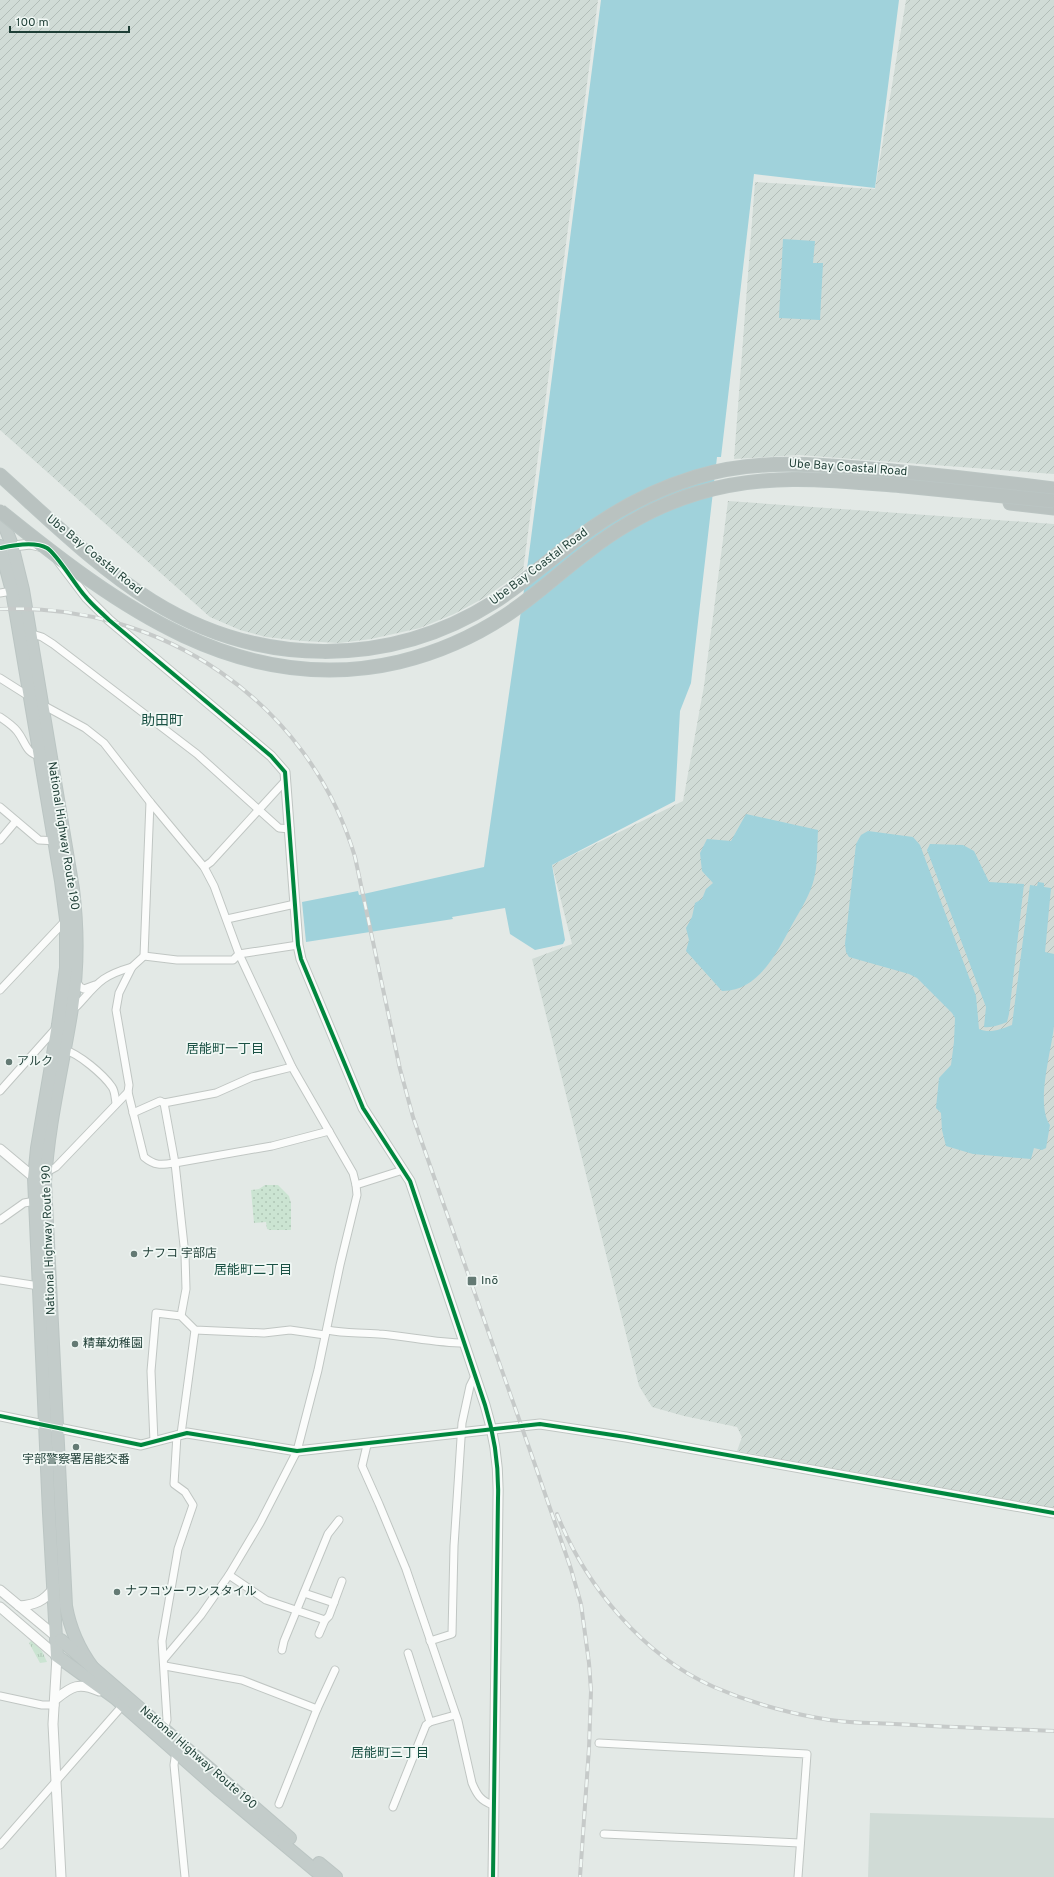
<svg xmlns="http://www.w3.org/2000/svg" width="1054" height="1877" viewBox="0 0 1054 1877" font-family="Overpass,'Noto Sans JP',sans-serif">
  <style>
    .built { fill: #d0dbd6 }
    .industrial { fill: url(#industrial-furrows) }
    .grass { fill: url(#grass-tufts) }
    .park { fill: url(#park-dots) }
    .water { fill: #a0d2db }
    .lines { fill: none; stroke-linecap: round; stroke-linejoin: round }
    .minor-casing { stroke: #c0c6c3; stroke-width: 9 }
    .tertiary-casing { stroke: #c0c6c3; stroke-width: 11 }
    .trunk-casing { stroke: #bbc5c3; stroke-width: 14 }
    .motorway-casing { stroke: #bbc5c3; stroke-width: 15 }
    .minor { stroke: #fbfcfb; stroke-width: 7 }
    .tertiary { stroke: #fbfcfb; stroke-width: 9 }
    .trunk { stroke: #c3ccca; stroke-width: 12 }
    .motorway { stroke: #b9c2c0; stroke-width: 13 }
    .rail-casing { stroke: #c6cac9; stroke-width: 4 }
    .rail { stroke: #f1f8f5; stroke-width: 2.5; stroke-dasharray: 8; stroke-linecap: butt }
    .motorway-bridge-casing { stroke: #bbc5c3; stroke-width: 15; stroke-linecap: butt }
    .motorway-bridge { stroke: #b9c2c0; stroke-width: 13 }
    .cycleway-casing { stroke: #f1f8f5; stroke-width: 6 }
    .cycleway { stroke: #00873e; stroke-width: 4 }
    .poi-dot { fill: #647a74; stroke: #f1f8f5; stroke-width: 1.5 }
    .labels { text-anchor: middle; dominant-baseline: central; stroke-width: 3.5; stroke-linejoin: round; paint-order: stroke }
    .street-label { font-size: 12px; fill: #1f3e36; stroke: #f1f8f5 }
    .poi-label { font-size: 12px; fill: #1f3e36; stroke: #f1f8f5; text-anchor: start }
    .neighbourhood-label { font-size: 13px; fill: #1a5144; stroke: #f1f8f5 }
    .quarter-label { font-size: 14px; fill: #1a5144; stroke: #f1f8f5 }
  </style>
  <defs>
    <pattern id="industrial-furrows" width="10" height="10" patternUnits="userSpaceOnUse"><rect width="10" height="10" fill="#d0dbd6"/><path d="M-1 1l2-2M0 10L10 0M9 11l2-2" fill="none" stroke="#b2bdb8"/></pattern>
    <pattern id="grass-tufts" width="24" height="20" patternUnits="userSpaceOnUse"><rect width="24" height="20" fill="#cbe4d2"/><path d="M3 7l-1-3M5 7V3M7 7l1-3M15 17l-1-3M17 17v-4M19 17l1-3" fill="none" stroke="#aec5b5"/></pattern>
    <pattern id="park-dots" width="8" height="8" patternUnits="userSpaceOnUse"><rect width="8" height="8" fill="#cbe4d2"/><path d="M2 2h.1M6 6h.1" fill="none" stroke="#aec5b5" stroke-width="1.8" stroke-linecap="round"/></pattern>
  </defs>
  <rect width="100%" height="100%" fill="#e3e9e6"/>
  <path class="built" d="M 870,1813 L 1054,1818 L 1054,1877 L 868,1877 Z"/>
  <g class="industrial">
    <path d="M 0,0 L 598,0 L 523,571 L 484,598 L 454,614 L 420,628 L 371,639 L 339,643 L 303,641 L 266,637 L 240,630 L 210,617 L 0,430 Z"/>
    <path d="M 906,0 L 1054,0 L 1054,474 L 799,455 L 734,459 L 755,182 L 875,189 Z"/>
    <path d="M 728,501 L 1054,524 L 1054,1508 L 737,1451 L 742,1437 L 737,1427 L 684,1416 L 652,1407 L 639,1386 L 532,959 L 572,944 L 552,865 L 683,801 L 704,686 Z"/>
  </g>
  <path class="grass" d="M 32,1640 L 42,1651 L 47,1662 L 40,1663 L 29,1643 Z"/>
  <path class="park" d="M 265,1185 L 278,1185 L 289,1196 L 291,1203 L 291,1230 L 270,1230 L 267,1229 L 266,1222 L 254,1223 L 251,1190 L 259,1189 Z"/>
  <g class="water">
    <path d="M 601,0 L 899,0 L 875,188 L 754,174 L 721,457 L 717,457 L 691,683 L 680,711 L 675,801 L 552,865 L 565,940 L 563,944 L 535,950 L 510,934 L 505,908 L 452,917 L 453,919 L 306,942 L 302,902 L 358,891 L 359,895 L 484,867 L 527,569 Z"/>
    <path d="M 783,239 L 815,241 L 813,263 L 823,263 L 820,320 L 779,318 Z"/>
    <path d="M 746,814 L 818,830 C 817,845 818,864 814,879 C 810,895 801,909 793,923 C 778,950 759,992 722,991 L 686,951 L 689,940 L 686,928 L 692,917 L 695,903 L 702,899 L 706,889 L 713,883 L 702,871 L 700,853 L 707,839 L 731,841 Z"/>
    <path d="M 868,831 L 913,837 L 920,845 L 976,996 L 979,1029 C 990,1034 1001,1029 1012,1025 L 1030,885 L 1037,886 L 1038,882 L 1044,883 L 1044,887 L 1051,888 L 1045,952 L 1054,954 C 1054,978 1054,1002 1054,1025 C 1052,1050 1035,1104 1050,1125 L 1046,1148 L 1042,1150 L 1034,1148 L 1031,1159 L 973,1154 L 946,1146 L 942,1130 L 941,1113 L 936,1108 L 939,1078 L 951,1065 L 954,1042 L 955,1018 L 952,1013 L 917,978 L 909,974 L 849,957 L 846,952 L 845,944 L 856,844 L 861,835 Z"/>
    <path d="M 930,844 L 963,845 L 974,851 L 989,882 L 1024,884 L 1009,1014 L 1007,1022 C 999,1025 992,1028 984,1027 L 986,1007 L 927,850 Z"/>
  </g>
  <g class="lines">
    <defs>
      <g id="minor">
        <path d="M 0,593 L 12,591"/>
        <path d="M 29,633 L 42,637 L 53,644 L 197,754 L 279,828 L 290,829"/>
        <path d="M 0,678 L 30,697"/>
        <path d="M 41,704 L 85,728 L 104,743 L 150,802 L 204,867 L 214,886 L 239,954 L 292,1067 L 353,1173 L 356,1185 L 357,1195 L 340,1265 L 318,1370 L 297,1451 L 260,1523 L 229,1575 L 201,1615 L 164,1659"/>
        <path d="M 0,717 C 6,721 13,726 17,731 C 26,742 25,753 40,756"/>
        <path d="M 150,802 L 144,956 L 132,967 L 119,993 L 116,1010 L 129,1085 L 128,1092 L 144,1157 C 155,1166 161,1165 175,1163 L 272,1146 L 329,1131"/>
        <path d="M 0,807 L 39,840 L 57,841"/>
        <path d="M 0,840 L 16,821"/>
        <path d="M 204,867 L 211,862 L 286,780"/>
        <path d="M 227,919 L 295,904"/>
        <path d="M 144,956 L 177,960 L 233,960 L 239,954 L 298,945"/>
        <path d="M 75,979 L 80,987 L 84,989 L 95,985"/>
        <path d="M 0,990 L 66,920"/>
        <path d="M 72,1009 L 77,1006 C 98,983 101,976 132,967"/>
        <path d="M 65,1050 C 79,1054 103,1074 112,1087 C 115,1091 115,1098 116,1103"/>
        <path d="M 0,1091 L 57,1027"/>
        <path d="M 164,1103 L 175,1163 L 185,1255 L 186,1289 L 181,1316"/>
        <path d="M 133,1113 L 160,1101 L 164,1103 L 216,1093 L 252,1077 L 292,1067"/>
        <path d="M 45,1173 L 56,1167 L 128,1092"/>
        <path d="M 356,1185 L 403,1170"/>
        <path d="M 0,1220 L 24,1203 L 35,1201"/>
        <path d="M 0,1280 L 39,1286"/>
        <path d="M 327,1330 C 346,1334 360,1332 379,1334 C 407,1336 436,1343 464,1343"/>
        <path d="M 181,1434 L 195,1330"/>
        <path d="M 154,1442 L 151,1371 L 156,1313 L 181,1316 L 195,1330 L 264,1333 L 290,1330 L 325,1335"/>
        <path d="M 367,1445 L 362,1466 L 379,1504 L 406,1569 L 458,1721 L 472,1783 C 477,1795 481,1801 493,1805"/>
        <path d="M 229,1575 L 266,1600 L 325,1620"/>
        <path d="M 304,1593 L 334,1603"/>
        <path d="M 319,1634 L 325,1620 L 329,1616 L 342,1581"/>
        <path d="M 430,1641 L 452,1634 L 454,1546 L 462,1423 L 470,1386 L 475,1376"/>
        <path d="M 282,1650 L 284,1641 L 328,1534 L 339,1520"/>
        <path d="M 408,1653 L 430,1722"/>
        <path d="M 165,1666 L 242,1680 L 317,1709"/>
        <path d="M 0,1696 L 42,1705 L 55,1705"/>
        <path d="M 164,1729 L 167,1720 L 162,1641 L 178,1549 L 193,1505 L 185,1492 L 174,1484 L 177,1435"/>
        <path d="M 599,1743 L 807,1754 L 798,1877"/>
        <path d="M 176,1751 L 174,1765 L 185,1877"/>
        <path d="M 279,1804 L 317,1709 L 335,1670"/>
        <path d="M 393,1807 L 426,1725 L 430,1722 L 455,1715"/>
        <path d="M 604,1834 L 800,1843"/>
        <path d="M 0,1845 L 123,1705"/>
      </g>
      <g id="tertiary">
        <path d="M 6,547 L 30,544 L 43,547"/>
        <path d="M 58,560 L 86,597 L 109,620 L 271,756 L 285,772 L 298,945 L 301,959 L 363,1108 L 410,1181 L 485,1405 C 495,1437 499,1465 498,1498 L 493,1877"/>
        <path d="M 0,1149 L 37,1180"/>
        <path d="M 0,1416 L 141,1445 L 187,1433 L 297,1451 L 540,1424 L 626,1437 L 1054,1513"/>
        <path d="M 0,1590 L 59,1639"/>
        <path d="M 19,1606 C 35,1605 44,1601 53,1589"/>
        <path d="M 0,1607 L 57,1656 L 53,1724 L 61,1877"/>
        <path d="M 56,1699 C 72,1686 79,1682 99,1691"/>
      </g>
      <g id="trunk">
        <path d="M 0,514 L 12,545 L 23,590 L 73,889 C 78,929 78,968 72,1008 C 63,1066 48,1124 45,1183 L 66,1606 C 70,1629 79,1649 93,1668"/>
        <path d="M 0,546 L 12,591 L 61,881 L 66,919 L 66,968 L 58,1025 L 37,1148 L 34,1178 L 49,1513 L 57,1656 L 115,1698 L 220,1791 L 323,1877"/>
        <path d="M 61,1640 L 290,1838"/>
        <path d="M 319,1863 L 336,1877"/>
      </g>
      <g id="motorway">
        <path d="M 0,475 C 49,519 96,566 152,601 C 258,667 388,669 494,602 C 522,584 547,562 573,542 C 610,513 650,491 696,477 C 760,457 826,465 892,471 C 946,476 1000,482 1054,489"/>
        <path d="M 1010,503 L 1054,508"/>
      </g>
    </defs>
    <use href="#minor" class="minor-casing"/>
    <use href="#tertiary" class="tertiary-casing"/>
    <use href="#trunk" class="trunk-casing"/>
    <use href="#motorway" class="motorway-casing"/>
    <use href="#minor" class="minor"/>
    <use href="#tertiary" class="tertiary"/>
    <use href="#trunk" class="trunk"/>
    <use href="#motorway" class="motorway"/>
    <defs>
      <g id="rail">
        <path d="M 0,609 C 161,602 309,702 355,857 L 400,1069 L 413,1117 L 533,1459 L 571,1569 L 581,1604 L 589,1663 L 591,1691 L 589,1748 L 580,1877"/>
        <path d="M 557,1514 C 585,1585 643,1656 714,1687 C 751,1703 791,1714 830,1720 C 851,1723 873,1723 894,1724 C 947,1727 1001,1729 1054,1731"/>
      </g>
    </defs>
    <use href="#rail" class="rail-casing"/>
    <use href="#rail" class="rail"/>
    <defs>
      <path id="motorway-bridge" d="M 0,511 C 116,605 241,699 399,662 C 436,653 473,637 505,616 C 534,597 559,573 587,552 C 620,526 658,505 698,493 C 768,472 833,480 904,486 C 954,491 1004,496 1054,501"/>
    </defs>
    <use href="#motorway-bridge" class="motorway-bridge-casing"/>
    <use href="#motorway-bridge" class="motorway-bridge"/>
    <defs>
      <g id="cycleway">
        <path d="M 1,548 C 14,545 34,541 47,548 C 57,554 75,585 85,596 C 92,605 101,612 109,620 L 271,756 L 285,772 L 298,945 L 301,959 L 363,1108 L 410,1181 L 485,1405 C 495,1437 499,1465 498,1498 L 493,1877"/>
        <path d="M 0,1416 L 141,1445 L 187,1433 L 297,1451 L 540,1424 L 626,1437 L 1054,1513"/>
      </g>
    </defs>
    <use href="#cycleway" class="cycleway-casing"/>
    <use href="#cycleway" class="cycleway"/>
  </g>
  <g class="poi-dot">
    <circle cx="9" cy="1062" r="4"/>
    <circle cx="134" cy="1254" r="4"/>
    <rect x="467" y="1276" width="10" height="10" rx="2"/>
    <circle cx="75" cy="1344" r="4"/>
    <circle cx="76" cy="1447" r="4"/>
    <circle cx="117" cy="1592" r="4"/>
  </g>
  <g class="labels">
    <g class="street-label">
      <text transform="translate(848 468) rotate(4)">Ube Bay Coastal Road</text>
      <text transform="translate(94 555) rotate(39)">Ube Bay Coastal Road</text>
      <text transform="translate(539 567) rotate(-37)">Ube Bay Coastal Road</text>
      <text transform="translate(63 836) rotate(81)">National Highway Route 190</text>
      <text transform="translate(49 1240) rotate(-92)">National Highway Route 190</text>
      <text transform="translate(198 1758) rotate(41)">National Highway Route 190</text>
    </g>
    <g class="poi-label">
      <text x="17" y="1062">アルク</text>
      <text x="142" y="1254">ナフコ 宇部店</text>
      <text x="481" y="1281">Inō</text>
      <text x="83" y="1344">精華幼稚園</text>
      <text x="76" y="1460" text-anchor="middle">宇部警察署居能交番</text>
      <text x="125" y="1592">ナフコツーワンスタイル</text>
    </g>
    <g class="neighbourhood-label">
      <text x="225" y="1050">居能町一丁目</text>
      <text x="253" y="1271">居能町二丁目</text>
      <text x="390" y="1754">居能町三丁目</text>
    </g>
    <g class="quarter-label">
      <text x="162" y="721">助田町</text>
    </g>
  </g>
  <path d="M10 26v6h119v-6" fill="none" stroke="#1f3e36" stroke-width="2"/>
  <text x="16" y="26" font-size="12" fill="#1f3e36" stroke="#f1f8f5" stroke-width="3" paint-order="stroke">100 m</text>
</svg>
